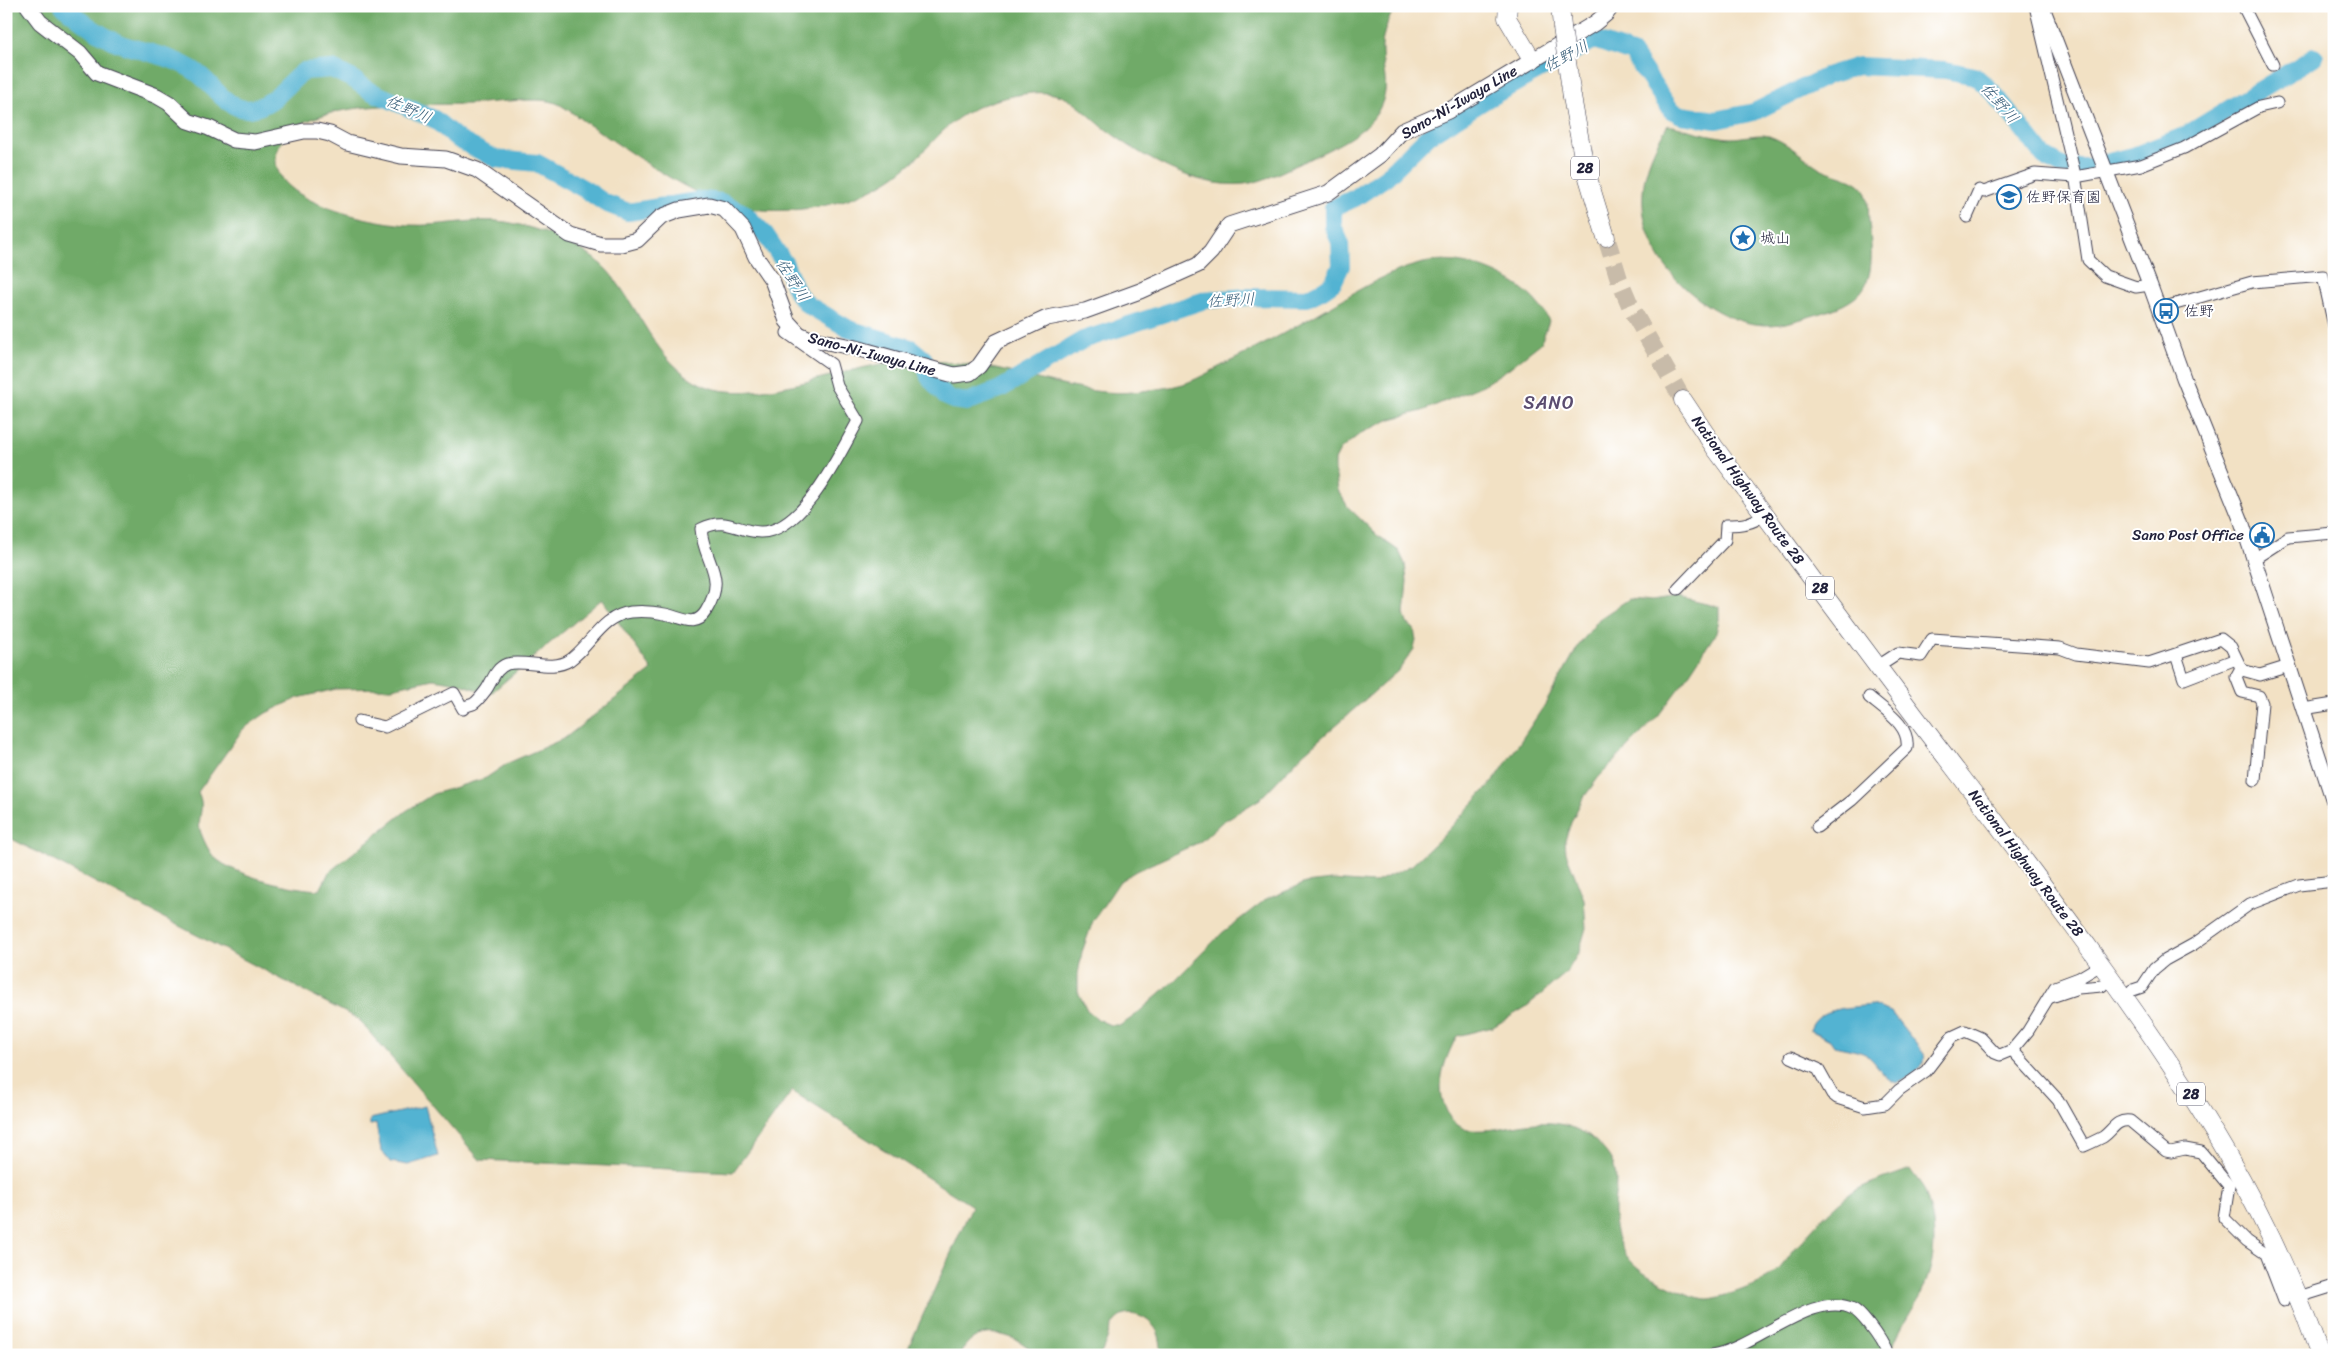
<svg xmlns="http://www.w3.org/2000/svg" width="2340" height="1361" viewBox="0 0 2340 1361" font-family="Sriracha,'Klee One',sans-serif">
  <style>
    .forest { fill: #6faa68; stroke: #486652; fill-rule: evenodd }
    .water { fill: #53b3d2; stroke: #3a6a86 }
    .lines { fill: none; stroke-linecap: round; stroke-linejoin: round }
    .river { stroke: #53b3d2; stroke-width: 18 }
    .trunk-tunnel { stroke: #c8bba9; stroke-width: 18; stroke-dasharray: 18 9; stroke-linecap: butt }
    .minor-casing { stroke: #413f50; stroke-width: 13 }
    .tertiary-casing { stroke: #413f50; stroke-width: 16 }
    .secondary-casing { stroke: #413f50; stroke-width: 17 }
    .trunk-casing { stroke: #413f50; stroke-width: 19 }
    .minor { stroke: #fff; stroke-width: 11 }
    .tertiary { stroke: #fff; stroke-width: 14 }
    .secondary { stroke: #fff; stroke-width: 15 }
    .trunk { stroke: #fff; stroke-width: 18 }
    .trunk-bridge-casing { stroke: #413f50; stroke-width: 19; stroke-linecap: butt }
    .trunk-bridge { stroke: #fff; stroke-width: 18 }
    .labels { text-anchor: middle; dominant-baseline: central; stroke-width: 4; stroke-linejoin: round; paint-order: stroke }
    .shield { fill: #fff; stroke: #646476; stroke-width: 1 }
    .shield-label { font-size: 14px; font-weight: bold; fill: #22223b }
    .street-label { font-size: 15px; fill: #22223b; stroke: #fff }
    .poi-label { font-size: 15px; fill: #22223b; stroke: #fff; text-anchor: start }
    .water-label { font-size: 16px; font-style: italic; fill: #365c77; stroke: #fff }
    .quarter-label { font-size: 18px; letter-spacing: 1px; fill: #5b4d70; stroke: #fff }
  </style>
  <rect width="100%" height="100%" fill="#fff"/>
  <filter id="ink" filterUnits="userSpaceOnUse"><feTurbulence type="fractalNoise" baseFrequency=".02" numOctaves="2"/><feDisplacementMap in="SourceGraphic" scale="10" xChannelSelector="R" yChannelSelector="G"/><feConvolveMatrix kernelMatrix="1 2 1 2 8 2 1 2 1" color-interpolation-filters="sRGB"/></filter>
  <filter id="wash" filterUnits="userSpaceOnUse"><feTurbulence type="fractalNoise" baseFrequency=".0096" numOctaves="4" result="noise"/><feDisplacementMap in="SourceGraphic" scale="20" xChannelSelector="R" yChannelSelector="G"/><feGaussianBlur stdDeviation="1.12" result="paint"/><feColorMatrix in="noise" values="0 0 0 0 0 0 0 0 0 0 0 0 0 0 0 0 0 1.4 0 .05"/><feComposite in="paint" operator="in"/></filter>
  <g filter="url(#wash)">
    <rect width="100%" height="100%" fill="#f2e1c4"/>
    <g class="forest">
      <path d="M 6,6 L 1395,6 C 1389,19 1383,31 1382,46 C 1381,73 1393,86 1377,113 C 1363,135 1332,148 1309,159 C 1289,168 1265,182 1244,184 C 1195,189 1141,156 1104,128 C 1079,108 1069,90 1032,93 C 1011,95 984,102 966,113 C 942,127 926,152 904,169 C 859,206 789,218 733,206 C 691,197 626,149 588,124 C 578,118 564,105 553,102 C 536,97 488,103 469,104 C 424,106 292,96 277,152 C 264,202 374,223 409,225 C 441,227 474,217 506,222 C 540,228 581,244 606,269 C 641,307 653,362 703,385 C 751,407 841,368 894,362 C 930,359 970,363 1005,371 C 1048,381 1097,398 1142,391 C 1155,389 1170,388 1183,384 C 1196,380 1209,372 1221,366 C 1254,350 1287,332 1319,313 C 1351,295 1383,273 1419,264 C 1463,252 1530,279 1549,321 L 1541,343 L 1508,369 L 1483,385 L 1422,411 L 1391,419 L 1361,433 L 1340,450 L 1335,460 L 1335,470 L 1338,490 L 1348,507 L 1378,536 L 1399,551 L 1405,564 L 1407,581 L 1404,614 L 1407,623 L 1414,629 L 1416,640 L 1414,649 L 1399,670 L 1304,753 L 1260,799 L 1222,822 L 1200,842 L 1136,871 L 1120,881 L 1093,921 L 1082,952 L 1078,974 L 1078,992 L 1087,1010 L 1099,1020 L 1110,1025 L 1121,1025 L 1133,1017 L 1174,981 L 1222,933 L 1265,900 L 1305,883 L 1332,880 L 1374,883 L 1412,865 L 1441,838 L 1496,778 L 1544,706 L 1579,645 L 1599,619 L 1629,599 L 1652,601 L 1677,597 L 1719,607 L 1719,620 L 1716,633 L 1687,677 L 1658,716 L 1598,778 L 1582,800 L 1572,820 L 1565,840 L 1566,853 L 1584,899 L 1586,928 L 1579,952 L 1566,973 L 1526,1007 L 1493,1027 L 1457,1036 C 1443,1063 1433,1089 1450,1117 C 1453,1122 1462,1129 1468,1130 C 1508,1133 1539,1112 1579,1130 C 1583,1133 1589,1134 1592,1138 C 1599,1144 1610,1155 1613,1164 C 1619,1179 1614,1195 1614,1209 C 1613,1249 1631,1268 1665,1284 C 1678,1290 1694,1299 1708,1299 C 1724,1298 1763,1283 1775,1273 C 1783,1266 1790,1255 1797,1247 C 1812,1228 1828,1211 1847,1196 C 1862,1184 1891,1177 1910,1169 C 1914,1176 1922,1184 1925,1191 C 1939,1230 1937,1267 1916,1303 C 1904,1324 1898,1331 1890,1355 L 1161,1355 C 1161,1347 1161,1339 1157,1331 C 1150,1318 1130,1308 1117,1319 C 1108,1327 1107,1345 1100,1355 C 1087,1355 1048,1358 1038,1354 C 1031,1351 1026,1345 1019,1341 C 996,1330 971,1329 960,1355 L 905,1355 L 972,1206 L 792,1091 L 733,1172 L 480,1160 L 358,1019 L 6,836 ZM 602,599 L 652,670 L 565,738 L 508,763 L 486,778 L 433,794 L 406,811 L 329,872 L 320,890 C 293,889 234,876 214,857 C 208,850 203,839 200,830 C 197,816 206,808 198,792 L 243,729 L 266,713 L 298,698 L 336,689 L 392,688 L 433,679 L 458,683 L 490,694 Z"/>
      <path d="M 1668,125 C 1688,129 1711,137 1731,138 C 1742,138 1758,133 1769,136 C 1787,142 1804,158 1820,168 C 1832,174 1848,176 1859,184 C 1870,191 1868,211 1869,222 C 1871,242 1875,272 1863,289 C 1855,302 1833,310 1818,314 C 1798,320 1777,328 1755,324 C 1717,319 1675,286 1657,253 C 1633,208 1641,166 1668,125 Z"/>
    </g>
    <g class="water">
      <path d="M 1872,1005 L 1891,1012 L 1924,1054 C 1928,1068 1907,1077 1897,1083 C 1883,1079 1879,1065 1868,1056 C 1863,1051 1842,1048 1834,1046 L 1830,1040 L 1810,1030 C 1818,1006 1851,1008 1872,1005 Z"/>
      <path d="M 425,1106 L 438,1156 L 408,1165 L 390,1162 L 381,1150 L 376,1124 L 370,1125 L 370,1119 Z"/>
    </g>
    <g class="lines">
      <path class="river" d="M 63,6 C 82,21 101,37 124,45 C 148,53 174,57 196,72 C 211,82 227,110 248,109 C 274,107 285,85 304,71 L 332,69 L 353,79 L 370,91 L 434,119 L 459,140 L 496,159 L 537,163 L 586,190 L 605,203 L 628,212 L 703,200 L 721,202 L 744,213 L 765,234 L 785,264 L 798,294 L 808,305 L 849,329 L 911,348 L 924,359 L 929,377 L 945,396 L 954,400 L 967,402 L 1000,389 L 1083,340 L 1205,300 L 1249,297 L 1307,298 L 1323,290 L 1333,283 L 1341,266 L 1340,242 L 1333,226 L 1333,208 L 1355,198 L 1386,177 L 1429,135 L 1487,99 L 1594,40 L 1632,53 L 1671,110 L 1681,115 L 1716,120 L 1754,112 L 1829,75 L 1858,66 L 1945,70 L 1975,76 L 1993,92 L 2044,156 L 2064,167 L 2089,167 L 2133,156 L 2186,135 L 2314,57"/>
    </g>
  </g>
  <g filter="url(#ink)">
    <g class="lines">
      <path class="trunk-tunnel" d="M 1606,237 L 1619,279 L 1632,310 L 1683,400"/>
      <defs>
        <g id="minor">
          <path d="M 2035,6 L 2075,175 L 2088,260 L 2105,276 L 2136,287 L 2150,285"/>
          <path d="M 2243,6 L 2273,65"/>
          <path d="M 1967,217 L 1979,190 L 1984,192 L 2035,174 L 2075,177 L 2141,165 L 2184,148 L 2259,107 L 2277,103"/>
          <path d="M 2158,309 L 2252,282 L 2323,276 L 2334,326"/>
          <path d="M 2254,559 L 2288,537 L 2334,533"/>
          <path d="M 1678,589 L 1725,540 L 1726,525 C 1742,525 1752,524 1765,514"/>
          <path d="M 2176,655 L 2184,679 L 2236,659"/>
          <path d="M 1878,666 L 1898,653 L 1921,656 L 1932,639 L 2060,648 L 2076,654 L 2149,663 L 2221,639 L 2231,647 L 2242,670 L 2260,675 L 2289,666"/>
          <path d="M 2241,668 L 2236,677 L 2242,692 L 2259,696 L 2262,703 L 2255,780"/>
          <path d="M 2303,709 L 2334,704"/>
          <path d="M 359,721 L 385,727 L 454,693 L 463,709 C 466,705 468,706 473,704 C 477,702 483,694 486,690 C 492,682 495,668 507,664 C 526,659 552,672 570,660 C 592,644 602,616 631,612 C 642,611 655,612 665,614 C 681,617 695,629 706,611 C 728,575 704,564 701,529 C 727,516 735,531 760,532 C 803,533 840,453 858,421 L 837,386 L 831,364 L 787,333 L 791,326"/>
          <path d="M 1817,827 L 1852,800 L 1907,748 C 1910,725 1885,711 1869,697"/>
          <path d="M 2133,990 L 2142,987 L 2154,969 L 2165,960 L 2194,944 L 2250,904 L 2299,885 L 2334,881"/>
          <path d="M 2051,997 L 2078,988 L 2102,986"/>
          <path d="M 2012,1050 L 2058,1100 L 2084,1146 C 2091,1143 2097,1140 2103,1137 C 2113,1130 2116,1119 2130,1121 L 2166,1151 L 2171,1152 L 2185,1149 L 2201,1152 L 2229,1186 L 2224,1218 L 2247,1241 L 2266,1254 L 2284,1301"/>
          <path d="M 1791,1057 L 1818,1069 L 1832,1094 L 1837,1098 L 1865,1107 L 1885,1104 L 1899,1090 L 1926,1071 L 1952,1037 L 1965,1031 L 1981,1038 L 1995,1053 L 2000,1055 L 2012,1050 L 2028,1031 L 2055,987 L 2079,978 L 2101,965"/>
          <path d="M 2305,1295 L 2334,1286"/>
          <path d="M 2319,1353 L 2334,1351"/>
          <path d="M 1712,1355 C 1755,1349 1814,1289 1853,1309 C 1859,1312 1865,1320 1869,1325 C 1876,1334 1883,1344 1887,1355"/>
        </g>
        <path id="tertiary" d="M 2042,6 L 2150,285 L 2184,379 L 2241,520 L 2334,803"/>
        <path id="secondary" d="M 28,6 L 40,22 L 80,53 L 97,73 L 157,96 L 169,103 L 188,121 L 209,128 L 234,140 L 255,142 L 304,131 L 317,131 L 330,134 L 347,143 L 401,156 L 446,159 L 477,170 L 570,235 L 601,244 L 622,244 L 637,240 L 661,217 L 679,210 L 709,205 L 724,209 L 743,229 L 756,257 L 772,280 L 787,321 L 799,334 L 808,338 L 856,348 L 954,375 L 970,373 L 979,366 L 996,342 L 1047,318 L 1085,311 L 1140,291 L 1198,265 L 1211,252 L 1229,225 L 1328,193 L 1380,155 L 1402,131 L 1448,111 L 1595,23 L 1606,14 L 1612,6"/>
        <g id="trunk">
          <path d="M 1508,6 L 1507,18 L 1532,60"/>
          <path d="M 1560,6 L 1562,27"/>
          <path d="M 1572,97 L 1585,168 L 1606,237"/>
          <path d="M 1683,400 L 1715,448 C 1797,558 1878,669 1962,778 C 2009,839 2055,901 2100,963 C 2192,1090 2267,1205 2320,1355"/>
        </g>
      </defs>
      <use href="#minor" class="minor-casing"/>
      <use href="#tertiary" class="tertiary-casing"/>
      <use href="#secondary" class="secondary-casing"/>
      <use href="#trunk" class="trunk-casing"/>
      <use href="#minor" class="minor"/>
      <use href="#tertiary" class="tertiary"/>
      <use href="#secondary" class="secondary"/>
      <use href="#trunk" class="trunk"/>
      <defs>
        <path id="trunk-bridge" d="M 1562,27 L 1572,97"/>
      </defs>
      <use href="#trunk-bridge" class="trunk-bridge-casing"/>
      <use href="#trunk-bridge" class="trunk-bridge"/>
    </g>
  </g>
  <defs>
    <symbol id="school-ring" viewBox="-11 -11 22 22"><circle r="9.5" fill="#fff" stroke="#1f6fb2" stroke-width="1.5"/><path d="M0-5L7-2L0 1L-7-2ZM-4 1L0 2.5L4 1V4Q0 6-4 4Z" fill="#1f6fb2"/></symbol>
    <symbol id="sight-ring" viewBox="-11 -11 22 22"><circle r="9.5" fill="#fff" stroke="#1f6fb2" stroke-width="1.5"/><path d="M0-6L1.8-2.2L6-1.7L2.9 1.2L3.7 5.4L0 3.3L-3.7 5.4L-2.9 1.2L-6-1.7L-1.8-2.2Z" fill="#1f6fb2"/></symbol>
    <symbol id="bus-ring" viewBox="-11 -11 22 22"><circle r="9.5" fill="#fff" stroke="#1f6fb2" stroke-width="1.5"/><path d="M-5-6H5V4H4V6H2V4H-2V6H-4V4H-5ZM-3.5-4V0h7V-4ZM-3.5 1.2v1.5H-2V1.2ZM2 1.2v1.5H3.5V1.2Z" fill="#1f6fb2"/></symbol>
    <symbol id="civic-ring" viewBox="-11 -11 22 22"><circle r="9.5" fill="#fff" stroke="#1f6fb2" stroke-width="1.5"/><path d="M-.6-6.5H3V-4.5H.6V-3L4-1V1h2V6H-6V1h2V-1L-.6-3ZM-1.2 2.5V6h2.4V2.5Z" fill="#1f6fb2"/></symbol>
  </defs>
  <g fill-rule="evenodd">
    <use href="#school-ring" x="1995" y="183" width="28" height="28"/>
    <use href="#sight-ring" x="1729" y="224" width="28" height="28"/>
    <use href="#bus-ring" x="2152" y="297" width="28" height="28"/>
    <use href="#civic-ring" x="2248" y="521" width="28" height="28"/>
  </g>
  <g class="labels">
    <g class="shield">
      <rect x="1571" y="156.5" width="28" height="23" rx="4"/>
      <rect x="1806" y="576.5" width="28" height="23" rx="4"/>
      <rect x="2177" y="1082.5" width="28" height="23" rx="4"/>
    </g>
    <g class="shield-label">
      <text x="1585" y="168">28</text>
      <text x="1820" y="588">28</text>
      <text x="2191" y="1094">28</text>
    </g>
    <g class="street-label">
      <text transform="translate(1459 102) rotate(-30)">Sano-Ni-Iwaya Line</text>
      <text transform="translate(872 354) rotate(15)">Sano-Ni-Iwaya Line</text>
      <text transform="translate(1748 490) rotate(54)">National Highway Route 28</text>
      <text transform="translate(2026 863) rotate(53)">National Highway Route 28</text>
    </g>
    <g class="poi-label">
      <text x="2026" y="197">佐野保育園</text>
      <text x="1760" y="238">城山</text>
      <text x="2184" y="311">佐野</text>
      <text x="2244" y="535" text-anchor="end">Sano Post Office</text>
    </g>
    <g class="water-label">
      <text transform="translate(1566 56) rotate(-28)">佐野川</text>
      <text transform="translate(2000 103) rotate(49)">佐野川</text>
      <text transform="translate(409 109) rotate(24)">佐野川</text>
      <text transform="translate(793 280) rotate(57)">佐野川</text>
      <text transform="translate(1231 300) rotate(-3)">佐野川</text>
    </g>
    <g class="quarter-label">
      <text x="1549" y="403">SANO</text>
    </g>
  </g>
  <rect width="2340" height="1361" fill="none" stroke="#fff" stroke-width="25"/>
</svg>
